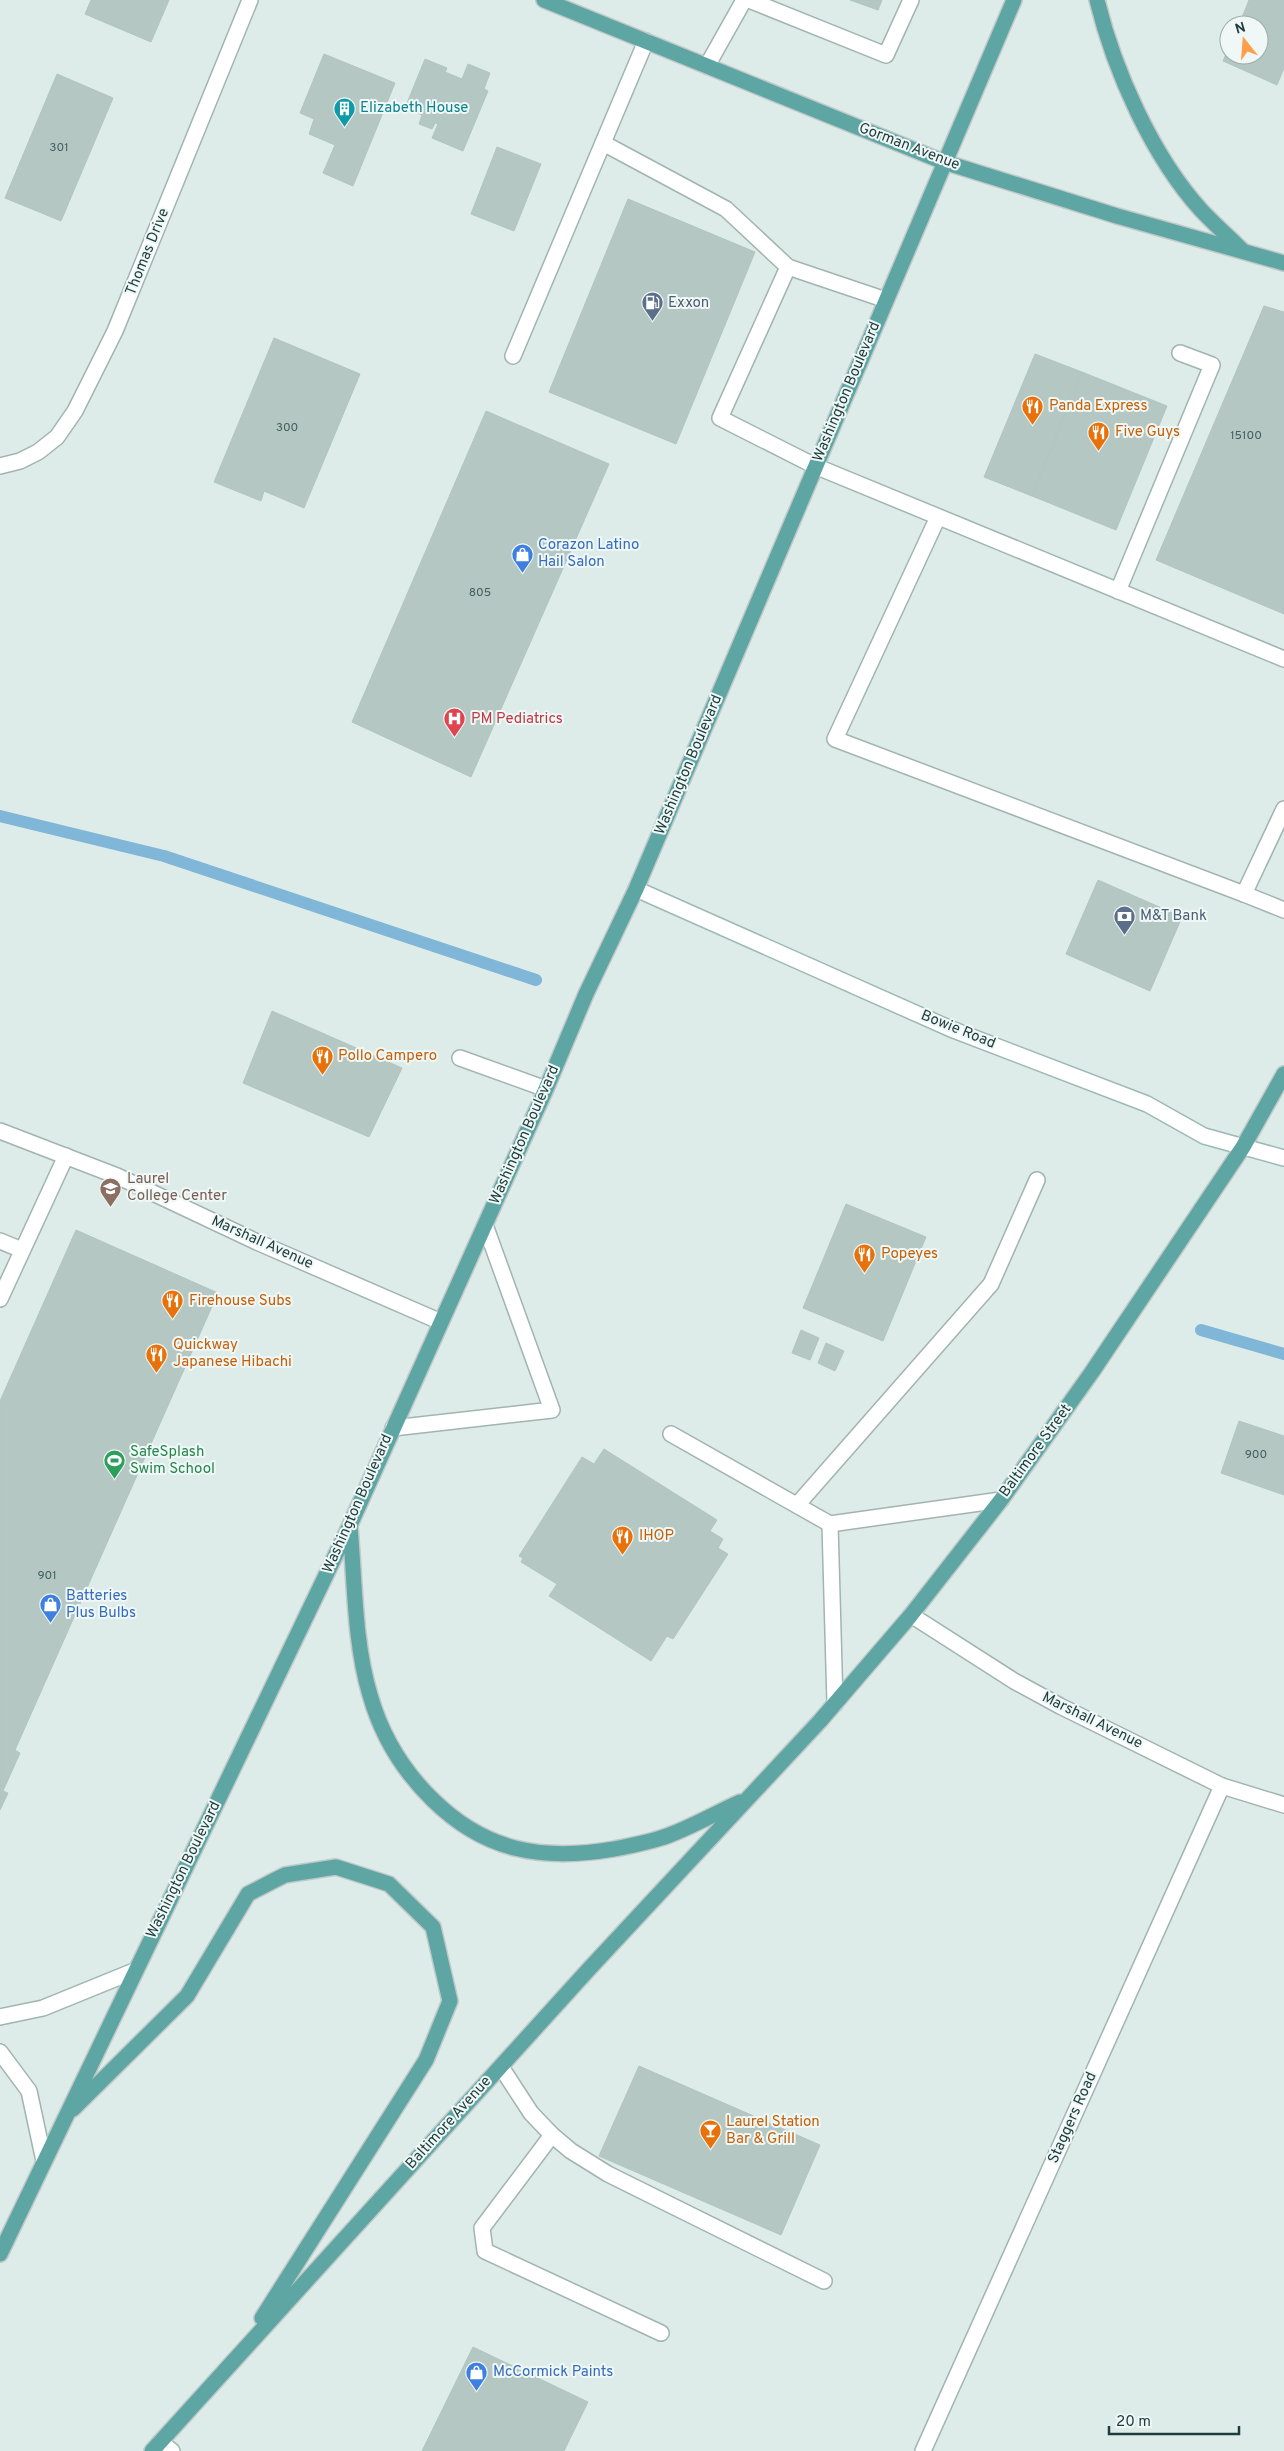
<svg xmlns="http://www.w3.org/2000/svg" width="1284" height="2451" viewBox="0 0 1284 2451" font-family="Overpass,sans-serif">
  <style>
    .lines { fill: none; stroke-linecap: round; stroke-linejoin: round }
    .stream { stroke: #80b6d7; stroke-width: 12 }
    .building { fill: #b4c7c3; stroke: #b0c6c2 }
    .lane-casing { stroke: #a1b4b2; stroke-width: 18 }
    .street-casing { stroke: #a1b4b2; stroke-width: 18 }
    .secondary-casing { stroke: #9cb9b5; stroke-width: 18 }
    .primary-casing { stroke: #c0c9c8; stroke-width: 18 }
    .lane { stroke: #fff; stroke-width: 15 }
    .street { stroke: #fff; stroke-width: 15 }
    .secondary { stroke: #fff; stroke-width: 15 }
    .primary { stroke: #5ea6a4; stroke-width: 15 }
    .labels { text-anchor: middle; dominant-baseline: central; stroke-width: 4; stroke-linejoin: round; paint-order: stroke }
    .number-label { font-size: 12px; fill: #44605e }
    .culture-label { font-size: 15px; fill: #0d838f; stroke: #eff8f6; text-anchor: start }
    .street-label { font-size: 15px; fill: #1e3d3c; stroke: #eff8f6 }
    .service-label { font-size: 15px; fill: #4e5e75; stroke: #eff8f6; text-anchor: start }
    .food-label { font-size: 15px; fill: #c56008; stroke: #eff8f6; text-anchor: start }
    .shop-label { font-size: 15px; fill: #366cbe; stroke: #eff8f6; text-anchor: start }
    .health-label { font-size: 15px; fill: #be3a42; stroke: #eff8f6; text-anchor: start }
    .education-label { font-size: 15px; fill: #785e54; stroke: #eff8f6; text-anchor: start }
    .leisure-label { font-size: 15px; fill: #27864d; stroke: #eff8f6; text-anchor: start }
  </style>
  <rect width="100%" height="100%" fill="#deece9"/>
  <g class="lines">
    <g class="stream">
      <path d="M 0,816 L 164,856 L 536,980"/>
      <path d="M 1201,1330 L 1284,1354"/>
    </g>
  </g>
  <g class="building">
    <path d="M 91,0 L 169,0 L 151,42 L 85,14 Z"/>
    <path d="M 850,0 L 882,0 L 878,10 Z"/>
    <path d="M 1249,0 L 1284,0 L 1284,68 L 1277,85 L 1223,61 L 1229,47 L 1229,55 L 1259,55 L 1259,25 L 1239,25 Z"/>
    <path d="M 324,54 L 395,83 L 353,186 L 323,173 L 335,145 L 309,134 L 314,119 L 300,113 Z"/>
    <path d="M 425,59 L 447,68 L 445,72 L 462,79 L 468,64 L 490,73 L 484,89 L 488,91 L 463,151 L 432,138 L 438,124 L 435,123 L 432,129 L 419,124 L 422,115 L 405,108 Z"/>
    <path d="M 57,74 L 113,98 L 61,221 L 5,198 Z"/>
    <path d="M 497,147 L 541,164 L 514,231 L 471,214 Z"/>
    <path d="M 628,199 L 755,252 L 676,444 L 549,392 Z"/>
    <path d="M 1264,306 L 1284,312 L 1284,614 L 1156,560 Z"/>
    <path d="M 274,338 L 360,374 L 304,508 L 264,491 L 261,501 L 214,482 Z"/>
    <path d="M 1035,354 L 1082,372 L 1032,496 L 984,477 Z"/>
    <path d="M 1082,372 L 1167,406 L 1116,530 L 1032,496 Z"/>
    <path d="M 486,411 L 609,464 L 471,777 L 352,722 Z"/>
    <path d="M 1098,880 L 1182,917 L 1150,991 L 1066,954 Z"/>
    <path d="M 272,1011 L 402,1068 L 369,1137 L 243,1083 Z"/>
    <path d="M 846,1204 L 926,1237 L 883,1341 L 803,1308 Z"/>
    <path d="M 76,1230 L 218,1293 L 15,1750 L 20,1753 L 3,1791 L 8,1793 L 0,1810 L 0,1401 Z"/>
    <path d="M 801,1330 L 819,1338 L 810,1360 L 792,1353 Z"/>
    <path d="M 826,1343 L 844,1351 L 835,1371 L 818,1363 Z"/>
    <path d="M 1239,1421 L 1284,1436 L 1284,1495 L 1221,1473 Z"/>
    <path d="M 604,1449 L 717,1520 L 710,1531 L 723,1539 L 718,1548 L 728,1554 L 673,1639 L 667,1636 L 651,1661 L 549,1596 L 557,1584 L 521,1562 L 523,1558 L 519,1556 L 582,1457 L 594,1464 Z"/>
    <path d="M 639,2066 L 820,2145 L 781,2235 L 599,2156 Z"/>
    <path d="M 473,2347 L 588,2402 L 564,2451 L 422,2451 Z"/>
  </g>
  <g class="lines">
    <defs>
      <g id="lane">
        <path d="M 749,0 L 886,55 L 911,0"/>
        <path d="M 707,66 L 744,0"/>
        <path d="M 603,143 L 726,209 L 788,267"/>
        <path d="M 886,300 L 788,267 L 720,418 L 815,466 L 1284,659"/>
        <path d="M 513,356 L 646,41"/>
        <path d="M 938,517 L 835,739 L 1244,894"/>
        <path d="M 1118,591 L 1212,365 L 1180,353"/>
        <path d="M 1284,809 L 1244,894 L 1284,910"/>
        <path d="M 460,1058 L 546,1089"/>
        <path d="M 0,1241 L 22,1250"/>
        <path d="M 0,1299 L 66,1156"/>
        <path d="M 393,1428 L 552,1410 L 485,1225"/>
        <path d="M 671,1434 L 830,1524 L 1001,1500"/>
        <path d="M 797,1505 L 991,1284 L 1037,1180"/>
        <path d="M 830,1524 L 835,1704"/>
        <path d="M 0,2017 L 43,2008 L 134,1971"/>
        <path d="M 0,2052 L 29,2091 L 44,2161"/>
        <path d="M 160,2442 L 172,2451"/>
      </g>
      <g id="street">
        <path d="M 0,466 L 20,461 L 38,452 L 57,437 L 75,411 L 115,331 L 250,0"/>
        <path d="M 0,1131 L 117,1176 L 257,1242 L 441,1322"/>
        <path d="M 911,1615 L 1014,1681 L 1060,1706 L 1222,1786 L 1284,1805"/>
        <path d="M 501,2067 L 531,2113 L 552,2135 L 571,2151 L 608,2174 L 824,2281"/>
        <path d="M 552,2135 L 482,2228 L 485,2251 L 661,2333"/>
        <path d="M 923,2451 L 1222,1786"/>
      </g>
      <path id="secondary" d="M 636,889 L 951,1029 L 1147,1104 L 1204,1136 L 1284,1158"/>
      <g id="primary">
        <path d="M 544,0 L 944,162 L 1117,216 L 1284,263"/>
        <path d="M 1097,0 C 1114,70 1152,156 1201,210 C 1214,224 1228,236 1242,250"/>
        <path d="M 350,1527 C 355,1582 354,1642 370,1695 C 382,1737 402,1770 433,1800 C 486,1852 543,1861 614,1849 C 633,1845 653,1842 672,1834 C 695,1825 718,1812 740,1802"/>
        <path d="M 73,2109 L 187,1996 L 248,1894 L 273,1881 L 285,1875 L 336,1867 L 389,1884 L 433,1927 L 450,2001 L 426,2060 L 262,2318"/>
        <path d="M 0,2254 L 350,1525 L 546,1089 L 586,994 L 636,889 L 1014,0"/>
        <path d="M 152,2451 L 589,1969 L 820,1721 L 911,1615 L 1001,1500 L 1092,1372 L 1243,1147 L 1284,1074"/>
      </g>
    </defs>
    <use href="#lane" class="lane-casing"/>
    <use href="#street" class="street-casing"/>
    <use href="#secondary" class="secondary-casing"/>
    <use href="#primary" class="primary-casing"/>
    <use href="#lane" class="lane"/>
    <use href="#street" class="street"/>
    <use href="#secondary" class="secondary"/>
    <use href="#primary" class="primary"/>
  </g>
  <defs>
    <symbol id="building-pin" viewBox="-11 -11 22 30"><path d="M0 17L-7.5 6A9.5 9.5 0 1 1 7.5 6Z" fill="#0f9aa8" stroke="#eff8f6"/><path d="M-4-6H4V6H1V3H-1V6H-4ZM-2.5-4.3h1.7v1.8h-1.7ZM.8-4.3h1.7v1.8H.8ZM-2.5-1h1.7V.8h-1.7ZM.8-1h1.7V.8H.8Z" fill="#fff"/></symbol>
    <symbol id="fuel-pin" viewBox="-11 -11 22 30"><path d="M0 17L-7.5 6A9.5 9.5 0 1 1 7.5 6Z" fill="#5c6f8a" stroke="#eff8f6"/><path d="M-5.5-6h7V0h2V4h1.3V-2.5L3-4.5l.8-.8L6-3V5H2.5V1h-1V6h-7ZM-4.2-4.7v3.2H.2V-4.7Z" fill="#fff"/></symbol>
    <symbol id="restaurant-pin" viewBox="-11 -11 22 30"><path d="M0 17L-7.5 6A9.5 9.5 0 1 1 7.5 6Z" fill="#e8710a" stroke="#eff8f6"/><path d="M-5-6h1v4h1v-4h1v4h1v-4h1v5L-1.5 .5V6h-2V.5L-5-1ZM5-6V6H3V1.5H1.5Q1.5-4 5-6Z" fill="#fff"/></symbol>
    <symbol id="shop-pin" viewBox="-11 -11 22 30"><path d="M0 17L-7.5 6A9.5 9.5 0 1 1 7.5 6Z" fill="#3f7fe0" stroke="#eff8f6"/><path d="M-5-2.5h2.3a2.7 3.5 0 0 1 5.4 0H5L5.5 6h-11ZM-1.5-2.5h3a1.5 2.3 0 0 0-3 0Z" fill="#fff"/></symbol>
    <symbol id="hospital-pin" viewBox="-11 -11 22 30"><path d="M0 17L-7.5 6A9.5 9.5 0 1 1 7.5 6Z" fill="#e0444e" stroke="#eff8f6"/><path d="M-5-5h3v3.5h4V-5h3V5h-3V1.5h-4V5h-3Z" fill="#fff"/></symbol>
    <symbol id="bank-pin" viewBox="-11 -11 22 30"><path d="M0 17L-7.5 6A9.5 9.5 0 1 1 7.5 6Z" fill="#5c6f8a" stroke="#eff8f6"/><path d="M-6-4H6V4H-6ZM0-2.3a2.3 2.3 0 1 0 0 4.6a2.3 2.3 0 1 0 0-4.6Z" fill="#fff"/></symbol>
    <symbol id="school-pin" viewBox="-11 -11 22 30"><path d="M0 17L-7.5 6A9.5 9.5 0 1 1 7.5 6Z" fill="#8d6e63" stroke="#eff8f6"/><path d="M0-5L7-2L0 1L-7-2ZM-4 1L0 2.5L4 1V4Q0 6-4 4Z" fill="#fff"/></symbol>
    <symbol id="stadium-pin" viewBox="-11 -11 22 30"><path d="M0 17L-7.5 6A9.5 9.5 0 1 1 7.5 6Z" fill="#2e9e5b" stroke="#eff8f6"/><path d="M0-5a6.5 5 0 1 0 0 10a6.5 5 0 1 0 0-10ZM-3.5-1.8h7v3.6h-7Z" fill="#fff"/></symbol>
    <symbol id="bar-pin" viewBox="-11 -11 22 30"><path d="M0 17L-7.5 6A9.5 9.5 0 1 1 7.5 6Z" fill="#e8710a" stroke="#eff8f6"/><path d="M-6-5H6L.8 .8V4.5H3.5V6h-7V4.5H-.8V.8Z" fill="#fff"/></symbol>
  </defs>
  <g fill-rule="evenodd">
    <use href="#building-pin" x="332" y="96" width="25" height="34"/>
    <use href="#fuel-pin" x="640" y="290" width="25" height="34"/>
    <use href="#restaurant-pin" x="1020" y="394" width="25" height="34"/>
    <use href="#restaurant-pin" x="1086" y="420" width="25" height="34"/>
    <use href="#shop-pin" x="510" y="542" width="25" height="34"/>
    <use href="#hospital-pin" x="442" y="706" width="25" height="34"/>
    <use href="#bank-pin" x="1112" y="904" width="25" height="34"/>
    <use href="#restaurant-pin" x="310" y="1044" width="25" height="34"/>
    <use href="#school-pin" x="98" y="1176" width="25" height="34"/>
    <use href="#restaurant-pin" x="852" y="1242" width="25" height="34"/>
    <use href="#restaurant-pin" x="160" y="1288" width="25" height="34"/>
    <use href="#restaurant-pin" x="144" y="1342" width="25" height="34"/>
    <use href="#stadium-pin" x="102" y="1448" width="25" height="34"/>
    <use href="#restaurant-pin" x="610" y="1524" width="25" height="34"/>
    <use href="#shop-pin" x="38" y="1592" width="25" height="34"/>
    <use href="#bar-pin" x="698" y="2118" width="25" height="34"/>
    <use href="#shop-pin" x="464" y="2360" width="25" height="34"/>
  </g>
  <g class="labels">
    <g class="number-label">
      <text x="59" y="148">301</text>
      <text x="287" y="428">300</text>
      <text x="1246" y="436">15100</text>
      <text x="480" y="593">805</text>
      <text x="1256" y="1455">900</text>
      <text x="47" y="1576">901</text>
    </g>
    <g class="culture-label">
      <text x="360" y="108">Elizabeth House</text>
    </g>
    <g class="street-label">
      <text transform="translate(909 147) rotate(21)">Gorman Avenue</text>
      <text transform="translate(148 252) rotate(-68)">Thomas Drive</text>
      <text transform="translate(847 392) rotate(-67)">Washington Boulevard</text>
      <text transform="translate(689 765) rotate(-67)">Washington Boulevard</text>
      <text transform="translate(958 1030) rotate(22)">Bowie Road</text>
      <text transform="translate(525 1135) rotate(-66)">Washington Boulevard</text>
      <text transform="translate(262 1243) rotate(24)">Marshall Avenue</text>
      <text transform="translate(1036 1451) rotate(-54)">Baltimore Street</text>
      <text transform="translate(358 1504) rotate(-66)">Washington Boulevard</text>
      <text transform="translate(1092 1721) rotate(26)">Marshall Avenue</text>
      <text transform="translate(184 1870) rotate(-64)">Washington Boulevard</text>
      <text transform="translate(1073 2118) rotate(-66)">Staggers Road</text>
      <text transform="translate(449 2123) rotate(-48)">Baltimore Avenue</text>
    </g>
    <g class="service-label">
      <text x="668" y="303">Exxon</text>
      <text x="1140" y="916">M&amp;T Bank</text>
    </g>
    <g class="food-label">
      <text x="1049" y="406">Panda Express</text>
      <text x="1115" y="432">Five Guys</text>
      <text x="338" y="1056">Pollo Campero</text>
      <text x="881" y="1254">Popeyes</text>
      <text x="189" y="1301">Firehouse Subs</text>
      <text x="173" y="1345">Quickway<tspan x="173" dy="17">Japanese Hibachi</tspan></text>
      <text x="639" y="1536">IHOP</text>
      <text x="726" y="2122">Laurel Station<tspan x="726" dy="17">Bar &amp; Grill</tspan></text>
    </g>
    <g class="shop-label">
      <text x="538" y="545">Corazon Latino<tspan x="538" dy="17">Hail Salon</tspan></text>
      <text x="66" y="1596">Batteries<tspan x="66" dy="17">Plus Bulbs</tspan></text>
      <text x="493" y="2372">McCormick Paints</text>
    </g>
    <g class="health-label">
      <text x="471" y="719">PM Pediatrics</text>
    </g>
    <g class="education-label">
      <text x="127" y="1179">Laurel<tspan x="127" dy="17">College Center</tspan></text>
    </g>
    <g class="leisure-label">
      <text x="130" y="1452">SafeSplash<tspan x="130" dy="17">Swim School</tspan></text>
    </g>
  </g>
  <g transform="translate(1244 40) rotate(343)"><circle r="24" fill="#eff8f6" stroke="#9badac"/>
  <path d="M0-4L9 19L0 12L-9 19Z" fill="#ff9f49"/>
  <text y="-8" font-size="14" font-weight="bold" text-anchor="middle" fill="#1e3d3c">N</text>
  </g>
  <path d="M1109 2426v8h130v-8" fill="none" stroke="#1e3d3c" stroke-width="2.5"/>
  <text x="1116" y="2426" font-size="15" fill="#1e3d3c" stroke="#eff8f6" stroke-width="4" paint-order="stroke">20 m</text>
</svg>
